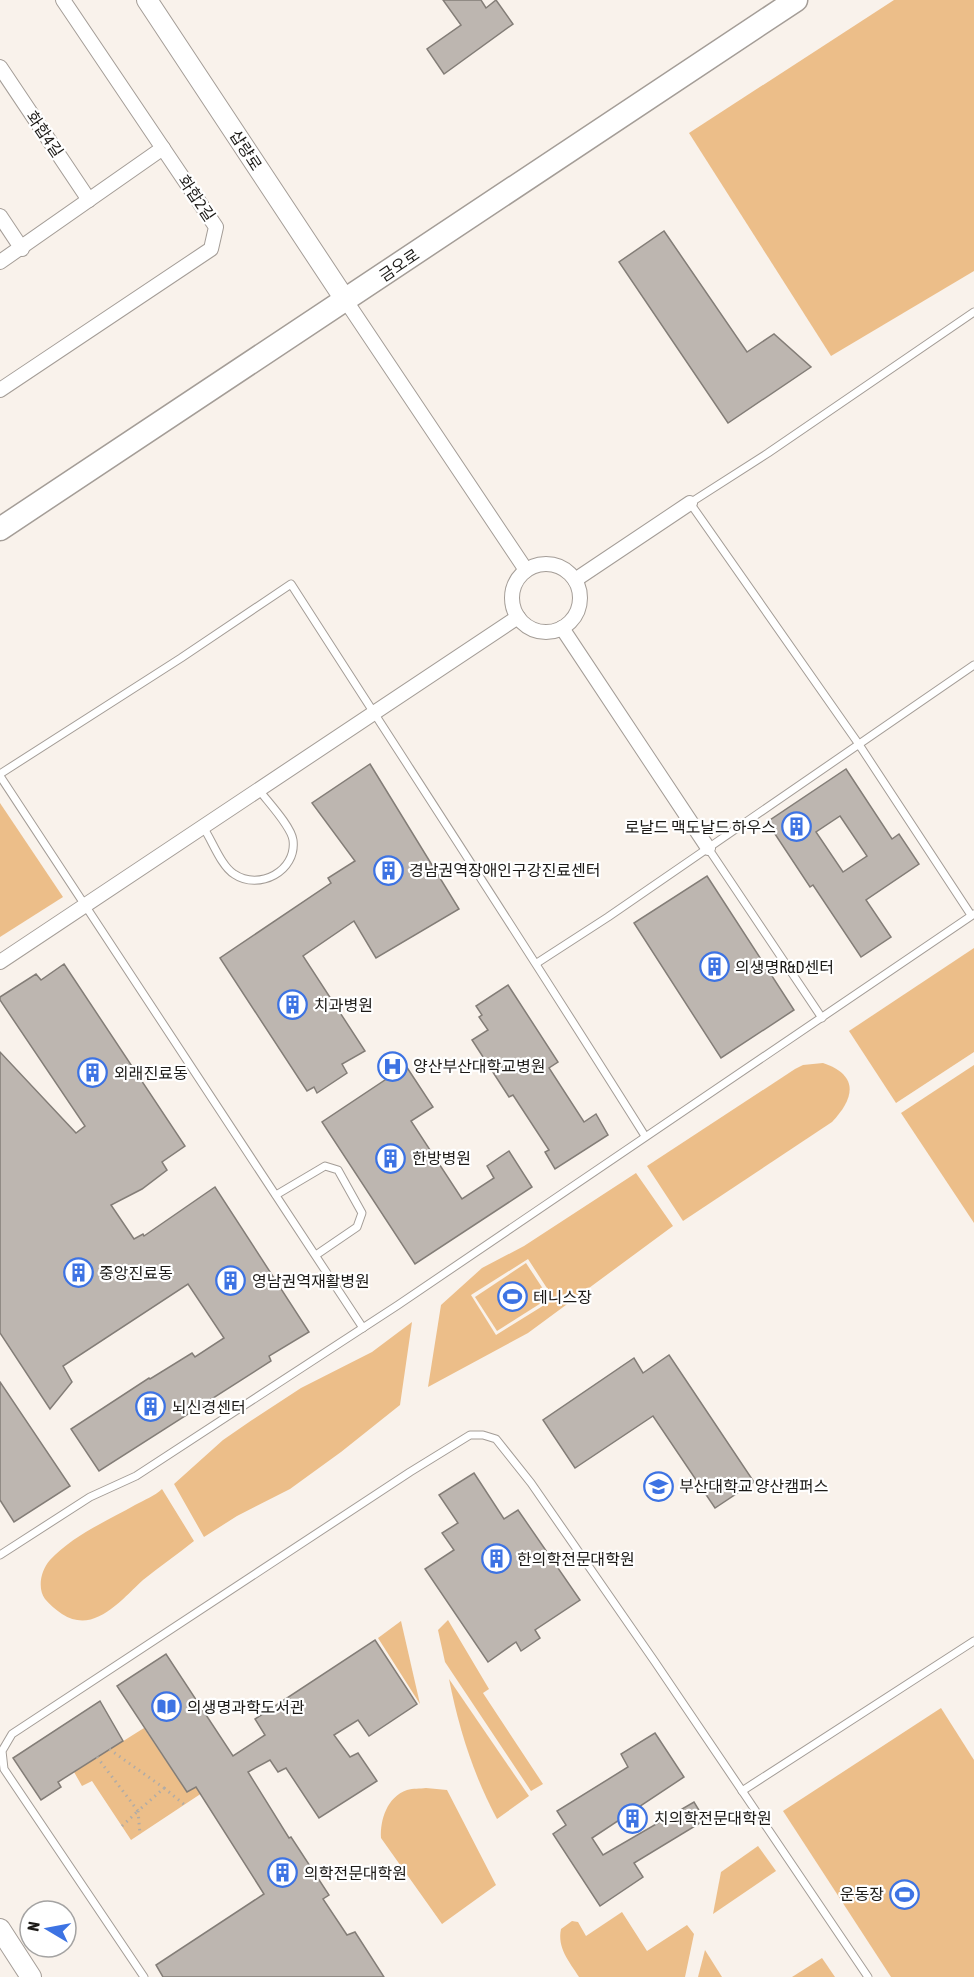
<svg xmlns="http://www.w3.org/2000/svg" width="974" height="1977" viewBox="0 0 974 1977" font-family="'Asap Condensed','Noto Sans KR',sans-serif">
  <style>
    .green { fill: #ecbe89; fill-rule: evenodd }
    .building { fill: #bdb6b0; stroke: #837d77; stroke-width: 1.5; fill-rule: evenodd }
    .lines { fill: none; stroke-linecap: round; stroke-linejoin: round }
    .lane-casing { stroke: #a49d97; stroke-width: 9 }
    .street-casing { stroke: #a49d97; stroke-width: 16 }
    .secondary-casing { stroke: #a49d97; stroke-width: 22 }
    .primary-casing { stroke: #a49d97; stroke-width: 25 }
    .path { stroke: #b1aca6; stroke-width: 3; stroke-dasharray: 1.5 4.5; stroke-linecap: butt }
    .lane { stroke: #fff; stroke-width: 7 }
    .street { stroke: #fff; stroke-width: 14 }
    .secondary { stroke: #fff; stroke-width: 20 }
    .primary { stroke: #fff; stroke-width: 22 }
    .labels { text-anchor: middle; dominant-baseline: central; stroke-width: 4.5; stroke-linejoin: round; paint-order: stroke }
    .street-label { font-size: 16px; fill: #1c1a17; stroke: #fff }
    .poi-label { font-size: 16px; fill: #1c1a17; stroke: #fff; text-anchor: start }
  </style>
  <rect width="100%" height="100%" fill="#f9f2eb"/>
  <g class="green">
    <path d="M 894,0 L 974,0 L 974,271 L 831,356 L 689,133 Z"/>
    <path d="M 0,803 L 63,897 L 0,937 Z"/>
    <path d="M 974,948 L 974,1052 L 896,1103 L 849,1031 Z"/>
    <path d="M 823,1063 C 859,1075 855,1098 832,1122 L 683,1221 L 647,1166 L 795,1069 L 803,1065 Z"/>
    <path d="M 974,1065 L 974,1223 L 901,1113 Z"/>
    <path d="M 636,1173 L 673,1226 L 528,1333 L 428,1387 L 441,1305 L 482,1268 L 524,1246 ZM 528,1259 L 554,1299 L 496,1335 L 471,1295 Z"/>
    <path d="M 526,1263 L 549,1298 L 497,1331 L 475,1297 Z"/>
    <path d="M 412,1322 L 400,1405 L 341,1452 L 290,1489 L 237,1516 L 204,1537 L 174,1484 L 223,1440 L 252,1420 L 301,1388 L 372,1352 Z"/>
    <path d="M 162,1489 L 194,1541 C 178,1554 159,1567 143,1580 C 121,1600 94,1635 62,1614 C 56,1610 50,1605 45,1599 C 37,1588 41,1570 50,1560 C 72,1536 107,1521 135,1505 C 144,1500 155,1496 162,1489 Z"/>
    <path d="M 448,1620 L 489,1689 L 483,1693 L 543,1784 L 531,1791 L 445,1662 L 438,1630 Z"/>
    <path d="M 401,1621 L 420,1704 L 378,1638 Z"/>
    <path d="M 449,1679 L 529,1796 L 497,1819 C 473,1774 459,1729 449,1679 Z"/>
    <path d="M 941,1708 L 974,1760 L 974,1977 L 891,1977 L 783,1811 Z"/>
    <path d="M 144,1728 L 187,1792 L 198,1785 L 202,1793 L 131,1840 L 92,1781 L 82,1786 L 74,1772 Z"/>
    <path d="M 426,1788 L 447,1790 L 496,1885 L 442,1924 L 381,1838 C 380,1820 387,1797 407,1790 C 413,1788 420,1789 426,1788 Z"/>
    <path d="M 758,1846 L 776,1871 L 713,1914 L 721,1872 Z"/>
    <path d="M 622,1912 L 647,1951 L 687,1925 L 694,1934 L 685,1977 L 579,1977 C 569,1961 557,1948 561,1929 L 572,1921 L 578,1922 L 586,1936 Z"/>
    <path d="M 705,1950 L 722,1977 L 698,1977 Z"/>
    <path d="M 822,1958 L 835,1977 L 792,1977 Z"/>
  </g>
  <g class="building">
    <path d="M 443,0 L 481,0 L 486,8 L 496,0 L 513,24 L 444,74 L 427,49 L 461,25 Z"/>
    <path d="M 664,231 L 747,352 L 774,334 L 811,367 L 728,423 L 619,262 Z"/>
    <path d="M 370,764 L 459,909 L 376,958 L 354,921 L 303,956 L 365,1051 L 342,1064 L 347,1073 L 317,1093 L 314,1087 L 307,1091 L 220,958 L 331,883 L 328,878 L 355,861 L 312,803 Z"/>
    <path d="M 846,769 L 892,839 L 899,834 L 919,864 L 866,900 L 891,937 L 861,957 L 813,885 L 810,887 L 767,822 ZM 840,816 L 867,856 L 843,872 L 816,832 Z"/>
    <path d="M 707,876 L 794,1010 L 721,1058 L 634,923 Z"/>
    <path d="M 64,964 L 185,1146 L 162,1162 L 167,1170 L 142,1189 L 111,1205 L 134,1239 L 143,1234 L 144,1236 L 215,1187 L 309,1332 L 269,1356 L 271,1361 L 99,1471 L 71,1429 L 149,1378 L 150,1379 L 192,1353 L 195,1357 L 224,1338 L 188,1284 L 63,1366 L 72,1382 L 50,1409 L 0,1333 L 0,1052 L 76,1133 L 85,1126 L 0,1000 L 0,997 L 36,974 L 41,980 Z"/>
    <path d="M 508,985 L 558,1062 L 549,1068 L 584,1122 L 596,1114 L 608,1135 L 555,1169 L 545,1152 L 549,1150 L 513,1095 L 509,1097 L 472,1040 L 488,1030 L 479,1017 L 482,1015 L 476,1006 Z"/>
    <path d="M 406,1066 L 433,1107 L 411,1121 L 462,1199 L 494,1178 L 487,1166 L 509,1151 L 532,1187 L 415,1264 L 322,1122 Z"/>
    <path d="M 669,1355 L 754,1482 L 715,1508 L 653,1416 L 575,1468 L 543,1420 L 634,1358 L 643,1373 Z"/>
    <path d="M 0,1382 L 70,1486 L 14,1522 L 0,1500 Z"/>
    <path d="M 474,1473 L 504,1519 L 518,1510 L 580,1600 L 535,1630 L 540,1638 L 521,1651 L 516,1642 L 488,1662 L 425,1569 L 454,1550 L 442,1533 L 458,1523 L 439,1495 Z"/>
    <path d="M 375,1640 L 417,1704 L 369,1736 L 358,1720 L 334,1735 L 350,1757 L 358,1753 L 377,1781 L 319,1818 L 286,1768 L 278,1772 L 270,1760 L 248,1772 L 289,1838 L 291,1837 L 329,1895 L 323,1899 L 347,1935 L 355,1932 L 384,1977 L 163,1977 L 156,1965 L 264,1894 L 196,1787 L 187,1792 L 117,1686 L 166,1654 L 233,1756 L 265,1735 L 255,1719 Z"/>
    <path d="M 100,1701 L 123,1741 L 58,1782 L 61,1787 L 41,1800 L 13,1758 Z"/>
    <path d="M 655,1733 L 684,1777 L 592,1838 L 603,1855 L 694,1802 L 705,1820 L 634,1863 L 643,1877 L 600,1906 L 553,1834 L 566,1825 L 557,1811 L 628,1767 L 621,1754 Z"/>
  </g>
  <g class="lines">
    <defs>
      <g id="lane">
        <path d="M 0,774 L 181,658 L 291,584 C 409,768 529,951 645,1136"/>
        <path d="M 0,776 L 363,1328"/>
        <path d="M 203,827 C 212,840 221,866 234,874 C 259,891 297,871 293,840 C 291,826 268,802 259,790"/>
        <path d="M 708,848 L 822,1018"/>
        <path d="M 971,915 L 858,743 L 690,503 L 768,453 L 974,312"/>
        <path d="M 537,963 L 608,917 L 974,665"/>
        <path d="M 276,1195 L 325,1166 L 338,1170 L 362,1213 L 357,1227 L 316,1255"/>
        <path d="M 0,1555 L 90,1497 L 136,1476 L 398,1305 L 974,914"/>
        <path d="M 742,1791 L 974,1641"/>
        <path d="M 144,1977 L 4,1769 L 2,1751 L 12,1734 L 410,1472 L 470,1435 L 483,1435 L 496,1439 L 531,1483 L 655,1662 L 868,1977"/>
      </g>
      <g id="street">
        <path d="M 0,67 L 89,200"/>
        <path d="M 0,216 L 22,249"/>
        <path d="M 0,262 L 163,148"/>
        <path d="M 346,301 L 526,570"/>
        <path d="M 0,390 L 211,249 L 216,227 L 63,0"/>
        <circle cx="546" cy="598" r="34"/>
        <path d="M 575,580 L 690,503"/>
        <path d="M 562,628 L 708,848"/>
        <path d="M 0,962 L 518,617"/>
      </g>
      <g id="secondary">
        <path d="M 147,0 L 346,301"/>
        <path d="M 0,1929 L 31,1977"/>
      </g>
      <path id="primary" d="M 0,529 L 796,0"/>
    </defs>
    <use href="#lane" class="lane-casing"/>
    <use href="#street" class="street-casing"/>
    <use href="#secondary" class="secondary-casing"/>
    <use href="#primary" class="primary-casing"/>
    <g class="path">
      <path d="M 97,1757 L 138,1811 L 164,1788 L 109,1749"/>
      <path d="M 164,1788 L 185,1805"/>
      <path d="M 138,1811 L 140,1834"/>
      <path d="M 122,1826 L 138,1811"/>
    </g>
    <use href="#lane" class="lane"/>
    <use href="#street" class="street"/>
    <use href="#secondary" class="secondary"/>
    <use href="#primary" class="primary"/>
  </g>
  <defs>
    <symbol id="building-ring" viewBox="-11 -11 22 22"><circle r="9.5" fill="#fff" stroke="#3d73e3" stroke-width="1.5"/><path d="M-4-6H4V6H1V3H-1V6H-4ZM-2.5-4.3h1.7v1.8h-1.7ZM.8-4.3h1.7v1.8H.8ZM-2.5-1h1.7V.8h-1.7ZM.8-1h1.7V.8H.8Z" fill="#3d73e3"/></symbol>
    <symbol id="hospital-ring" viewBox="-11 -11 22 22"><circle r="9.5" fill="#fff" stroke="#3d73e3" stroke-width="1.5"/><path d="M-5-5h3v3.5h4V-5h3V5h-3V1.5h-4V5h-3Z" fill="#3d73e3"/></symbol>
    <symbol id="stadium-ring" viewBox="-11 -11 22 22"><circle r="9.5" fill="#fff" stroke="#3d73e3" stroke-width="1.5"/><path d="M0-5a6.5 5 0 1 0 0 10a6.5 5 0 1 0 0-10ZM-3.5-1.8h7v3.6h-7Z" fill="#3d73e3"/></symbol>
    <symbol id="university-ring" viewBox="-11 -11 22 22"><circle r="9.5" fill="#fff" stroke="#3d73e3" stroke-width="1.5"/><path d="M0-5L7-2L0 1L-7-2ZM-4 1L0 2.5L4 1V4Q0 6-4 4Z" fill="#3d73e3"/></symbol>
    <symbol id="library-ring" viewBox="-11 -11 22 22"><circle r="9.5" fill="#fff" stroke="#3d73e3" stroke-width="1.5"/><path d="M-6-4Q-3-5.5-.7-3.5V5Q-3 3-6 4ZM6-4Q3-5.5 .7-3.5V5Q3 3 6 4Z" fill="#3d73e3"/></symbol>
  </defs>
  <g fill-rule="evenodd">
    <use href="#building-ring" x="780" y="810" width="33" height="33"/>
    <use href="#building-ring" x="372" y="854" width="33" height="33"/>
    <use href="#building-ring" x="698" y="950" width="33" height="33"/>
    <use href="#building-ring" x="276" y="988" width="33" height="33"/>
    <use href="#hospital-ring" x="376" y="1050" width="33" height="33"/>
    <use href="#building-ring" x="76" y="1056" width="33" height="33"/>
    <use href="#building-ring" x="374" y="1142" width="33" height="33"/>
    <use href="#building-ring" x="62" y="1256" width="33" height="33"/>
    <use href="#building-ring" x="214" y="1264" width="33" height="33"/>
    <use href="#stadium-ring" x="496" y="1280" width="33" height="33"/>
    <use href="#building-ring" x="134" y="1390" width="33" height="33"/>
    <use href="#university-ring" x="642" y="1470" width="33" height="33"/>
    <use href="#building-ring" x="480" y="1542" width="33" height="33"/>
    <use href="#library-ring" x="150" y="1690" width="33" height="33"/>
    <use href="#building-ring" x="616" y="1802" width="33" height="33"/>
    <use href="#building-ring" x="266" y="1856" width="33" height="33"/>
    <use href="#stadium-ring" x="888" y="1878" width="33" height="33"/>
  </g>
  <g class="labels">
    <g class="street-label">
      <text transform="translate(45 134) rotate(56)">화합4길</text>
      <text transform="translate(246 150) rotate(57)">삽량로</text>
      <text transform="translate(197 198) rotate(56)">화합2길</text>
      <text transform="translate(399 265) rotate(-34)">금오로</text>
    </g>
    <g class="poi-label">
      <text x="776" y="827" text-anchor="end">로날드 맥도날드 하우스</text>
      <text x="409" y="870">경남권역장애인구강진료센터</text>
      <text x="735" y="967">의생명R&amp;D센터</text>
      <text x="314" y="1005">치과병원</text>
      <text x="413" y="1066">양산부산대학교병원</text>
      <text x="114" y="1073">외래진료동</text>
      <text x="412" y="1158">한방병원</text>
      <text x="99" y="1273">중앙진료동</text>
      <text x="252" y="1281">영남권역재활병원</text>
      <text x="533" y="1297">테니스장</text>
      <text x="172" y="1407">뇌신경센터</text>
      <text x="679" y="1486">부산대학교 양산캠퍼스</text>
      <text x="517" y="1559">한의학전문대학원</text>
      <text x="187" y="1707">의생명과학도서관</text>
      <text x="654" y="1818">치의학전문대학원</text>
      <text x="304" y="1873">의학전문대학원</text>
      <text x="884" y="1894" text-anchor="end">운동장</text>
    </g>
  </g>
  <g transform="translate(48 1929) rotate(280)"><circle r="28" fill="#ffffff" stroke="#a4a3a2" stroke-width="1.5"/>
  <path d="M0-4.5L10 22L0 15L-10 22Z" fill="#3d73e3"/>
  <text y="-9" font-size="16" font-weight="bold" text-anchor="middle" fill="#1c1a17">N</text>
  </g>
</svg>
